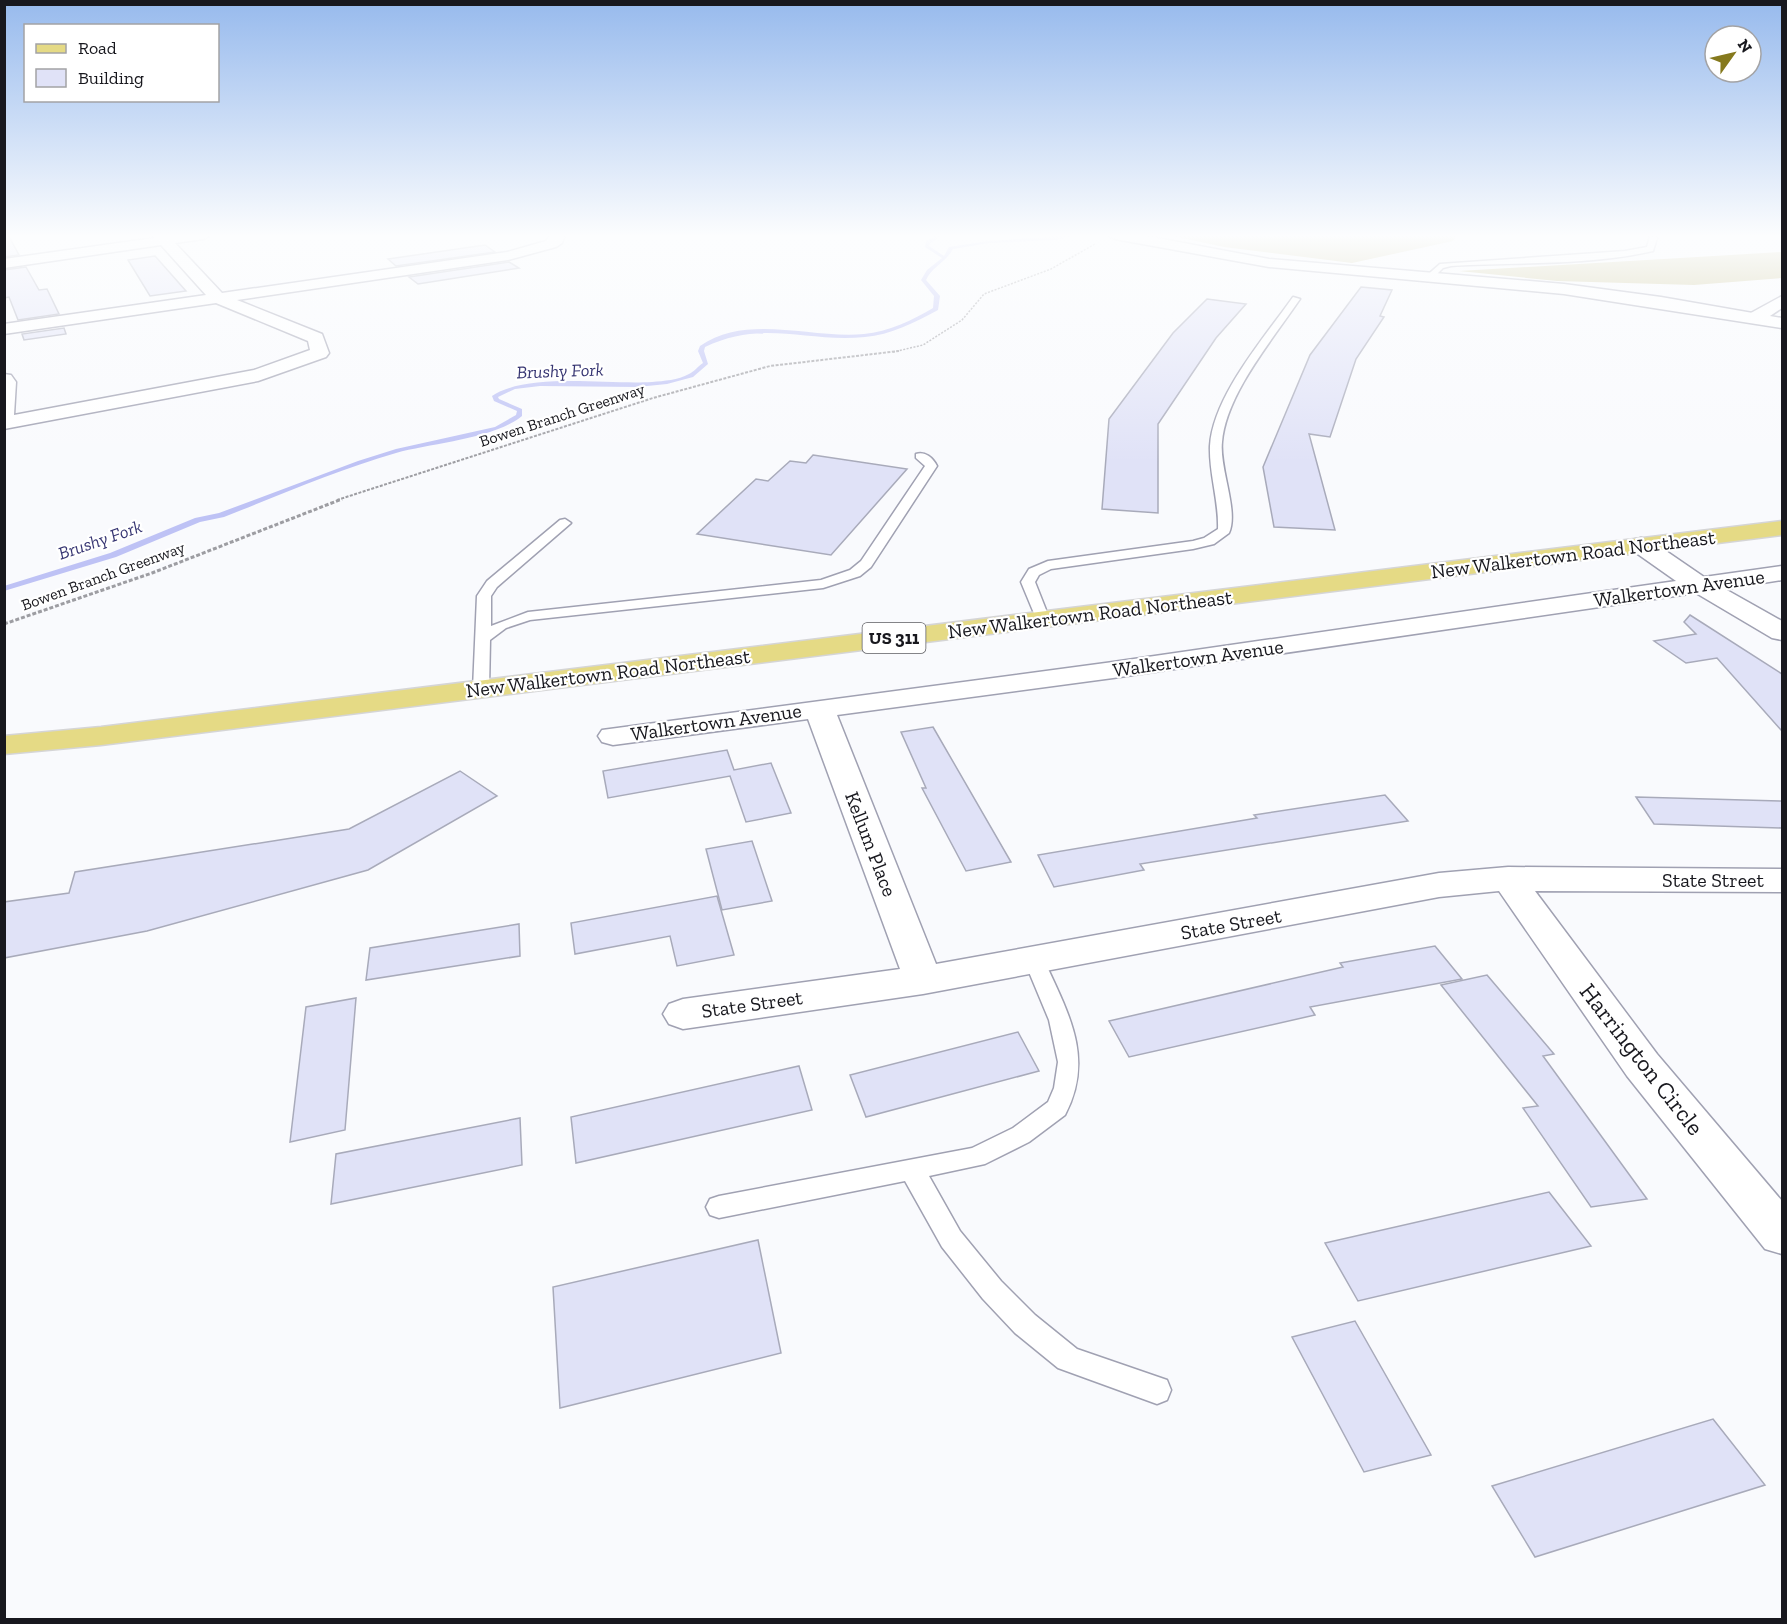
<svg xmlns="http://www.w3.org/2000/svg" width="1787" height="1624" viewBox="0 0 1787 1624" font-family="'Zilla Slab',serif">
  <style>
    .forest { fill: #c4bd87 }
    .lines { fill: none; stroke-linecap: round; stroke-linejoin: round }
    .stream { fill: #bec2f5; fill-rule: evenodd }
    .building { fill: #e0e2f7; stroke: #a8aaba; stroke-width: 1.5 }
    .lane-casing { stroke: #a0a1b2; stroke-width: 3 }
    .street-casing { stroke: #a0a1b2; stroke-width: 3 }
    .secondary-casing { stroke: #a0a1b2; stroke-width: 3 }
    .primary-casing { stroke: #d5d5d6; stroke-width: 3 }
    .path-far2 { stroke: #9d9da2; stroke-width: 1.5; stroke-dasharray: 2 1.5; stroke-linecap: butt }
    .path-far1 { stroke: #9d9da2; stroke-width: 2; stroke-dasharray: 3 1.5; stroke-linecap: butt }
    .path { stroke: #9d9da2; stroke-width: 3; stroke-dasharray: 4 2; stroke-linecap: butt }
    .lane { fill: #fff; fill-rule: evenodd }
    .street { fill: #fff; fill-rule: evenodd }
    .secondary { fill: #fff; fill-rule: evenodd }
    .primary { fill: #e5da85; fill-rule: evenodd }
    .labels { text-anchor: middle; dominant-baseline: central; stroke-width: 4.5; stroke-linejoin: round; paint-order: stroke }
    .far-street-label { font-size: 16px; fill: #18181e; stroke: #fff }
    .far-water-label { font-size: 18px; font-style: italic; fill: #363572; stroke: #fff }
    .shield { fill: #fff; stroke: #5d5d62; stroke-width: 1.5 }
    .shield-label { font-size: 18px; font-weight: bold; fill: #18181e }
    .street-label { font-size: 20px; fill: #18181e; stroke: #fff }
    .near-street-label { font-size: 24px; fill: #18181e; stroke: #fff }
  </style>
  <rect width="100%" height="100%" fill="#f9fafd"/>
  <g class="forest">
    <path d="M 1168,235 L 1457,235 L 1453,241 L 1352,263 L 1224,247 Z"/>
    <path d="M 1782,252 L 1782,278 L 1694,285 L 1557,281 L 1459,271 Z"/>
  </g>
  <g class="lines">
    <path class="stream" d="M 938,235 L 944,235 L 930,243 L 929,246 L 944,256 L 949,247 L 989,241 L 1077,235 L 1056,240 L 989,243 L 953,249 C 946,262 932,267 926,280 L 940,296 L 938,310 C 916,322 890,335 865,337 C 807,343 762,319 705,347 L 704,351 L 708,364 L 693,377 L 667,384 L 637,387 L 540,386 L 515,389 L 498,397 L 499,399 L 522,409 L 522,416 C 494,439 432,443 396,453 C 337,470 280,495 224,517 L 200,522 L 116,557 L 4,591 L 4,586 L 110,553 L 195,518 L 219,513 L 358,461 L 396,449 L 495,427 L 516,415 L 517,411 L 494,401 L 492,396 C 528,372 608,385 652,382 C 664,381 678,380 689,374 C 694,372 698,366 703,363 L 698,351 L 700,346 C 747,313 811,339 864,334 C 888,332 913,320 933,308 L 934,296 L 921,280 L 927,270 L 942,258 L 925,247 L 926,241 Z"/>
  </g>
  <g class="building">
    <path d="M 4,235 L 8,235 L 19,255 L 4,257 Z"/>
    <path d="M 485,245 L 495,252 L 396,266 L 388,259 Z"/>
    <path d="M 155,256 L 186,291 L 150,296 L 128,260 Z"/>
    <path d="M 509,262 L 519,268 L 418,284 L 409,277 Z"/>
    <path d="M 26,267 L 39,290 L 47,289 L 59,314 L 18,320 L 9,297 L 4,298 L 4,270 Z"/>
    <path d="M 1361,287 L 1392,290 L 1380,316 L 1384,317 L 1356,359 L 1330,437 L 1309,434 L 1335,530 L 1274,527 L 1263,467 L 1310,355 Z"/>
    <path d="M 1207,299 L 1246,304 L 1216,338 L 1158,424 L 1158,513 L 1102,509 L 1109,419 L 1173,333 Z"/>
    <path d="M 64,328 L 66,334 L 24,340 L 22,334 Z"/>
    <path d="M 813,455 L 907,469 L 831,555 L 697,534 L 756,479 L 768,481 L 790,461 L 806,463 Z"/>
    <path d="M 1690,615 L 1782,674 L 1782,731 L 1717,658 L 1686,663 L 1654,641 L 1696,634 L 1684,622 Z"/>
    <path d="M 933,727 L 1011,862 L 966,871 L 922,788 L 926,788 L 901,732 Z"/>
    <path d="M 727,750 L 734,770 L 771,763 L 791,813 L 746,822 L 730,776 L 608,798 L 603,771 Z"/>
    <path d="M 460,771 L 497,796 L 368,870 L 147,931 L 4,958 L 4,902 L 69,893 L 75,872 L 349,829 Z"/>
    <path d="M 1385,795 L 1408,821 L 1140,864 L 1144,870 L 1054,887 L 1038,855 L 1257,818 L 1254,815 Z"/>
    <path d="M 1636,797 L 1782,801 L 1782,828 L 1654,824 Z"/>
    <path d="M 752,841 L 772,901 L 722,910 L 706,849 Z"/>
    <path d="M 717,896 L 734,955 L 677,966 L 670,936 L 575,954 L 571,923 Z"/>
    <path d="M 519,924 L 520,956 L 366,980 L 370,948 Z"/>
    <path d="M 1435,946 L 1462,979 L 1310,1007 L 1315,1015 L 1129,1057 L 1109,1021 L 1343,967 L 1340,963 Z"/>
    <path d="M 1487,975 L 1554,1054 L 1543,1056 L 1647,1199 L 1591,1207 L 1523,1108 L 1538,1106 L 1441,985 Z"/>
    <path d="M 356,998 L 345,1130 L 290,1142 L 306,1007 Z"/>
    <path d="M 1018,1032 L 1039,1071 L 866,1117 L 850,1075 Z"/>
    <path d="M 799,1066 L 812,1110 L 576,1163 L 571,1117 Z"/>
    <path d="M 520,1118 L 522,1165 L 331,1204 L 336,1154 Z"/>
    <path d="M 1549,1192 L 1591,1246 L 1358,1301 L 1325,1243 Z"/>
    <path d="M 758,1240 L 781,1353 L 560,1408 L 553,1287 Z"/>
    <path d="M 1355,1321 L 1431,1455 L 1364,1472 L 1292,1337 Z"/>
    <path d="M 1713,1419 L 1765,1485 L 1535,1557 L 1492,1486 Z"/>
  </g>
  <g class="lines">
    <defs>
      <g id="lane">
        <path d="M 1650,236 L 1657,238 L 1653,251 C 1587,266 1518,262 1451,266 L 1443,268 L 1431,280 L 1424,278 L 1440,264 L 1625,251 L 1647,247 Z"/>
        <path d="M 1293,297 L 1300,299 C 1273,339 1226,394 1222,442 C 1219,468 1239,511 1229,533 L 1214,544 L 1193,549 L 1051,569 L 1039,575 L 1035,582 L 1050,620 L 1048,623 L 1038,623 L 1021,582 L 1029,569 L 1048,561 L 1193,541 L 1204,538 L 1218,529 C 1219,501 1209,474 1210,446 C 1213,396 1265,337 1293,297 Z"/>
        <path d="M 916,454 C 925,451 933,458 937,466 L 871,567 L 860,576 L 823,588 L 530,620 L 506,628 L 490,640 L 489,689 L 481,694 L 473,689 L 477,596 L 487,581 L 560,520 L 565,519 L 571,523 L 497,587 L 491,596 L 491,626 L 528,612 L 821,580 L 850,570 L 861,561 L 925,466 L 916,458 Z"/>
        <path d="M 1034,953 L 1041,955 L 1044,960 C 1068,1013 1095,1058 1065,1115 L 1029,1142 L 985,1164 L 929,1176 L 960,1231 L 1001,1281 L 1035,1315 L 1077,1349 L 1167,1380 L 1171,1390 L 1167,1400 L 1157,1404 L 1058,1368 L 1015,1333 L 983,1299 L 942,1247 L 905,1181 L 719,1218 L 710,1215 L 706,1207 L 710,1199 L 719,1196 L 972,1148 L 1013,1128 L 1048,1102 L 1054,1088 L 1058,1062 L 1049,1020 L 1024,960 L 1027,955 Z"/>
      </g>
      <g id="street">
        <path d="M 152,235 L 211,235 L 204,239 L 175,243 L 222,293 L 507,252 L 546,241 L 551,235 L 565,235 L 562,243 L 556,247 L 508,260 L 237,300 L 322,334 L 329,353 L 326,357 L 258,381 L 4,429 L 4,374 L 11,375 L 16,382 L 14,415 L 254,370 L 310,350 L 308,341 L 216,303 L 4,334 L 4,324 L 206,295 L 161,245 L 4,268 L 4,259 L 154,238 Z"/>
        <path d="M 1782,296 L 1782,308 L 1761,322 L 1749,322 L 1747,318 L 1749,314 Z"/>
        <path d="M 1641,538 L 1650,540 L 1704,577 L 1782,566 L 1782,580 L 1725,589 L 1782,621 L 1782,640 L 1772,638 L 1696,593 L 1113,678 L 837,715 L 936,964 L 1439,873 L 1508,867 L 1782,869 L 1782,892 L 1535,891 L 1657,1054 L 1782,1201 L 1782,1254 L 1765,1249 L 1627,1076 L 1499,891 L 1439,897 L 923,994 L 683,1029 L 669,1024 L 663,1014 L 669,1004 L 683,999 L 900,969 L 808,719 L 613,745 L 602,742 L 598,736 L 602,730 L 1113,662 L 1676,581 L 1632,550 L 1629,545 L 1632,540 Z"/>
      </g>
      <path id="secondary" d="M 1108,235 L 1141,235 L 1269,259 L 1564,284 L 1661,297 L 1782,318 L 1782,328 L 1564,294 L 1269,267 L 1115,239 Z"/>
      <path id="primary" d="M 1782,521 L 1782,535 L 101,745 L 4,754 L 4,736 L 101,727 Z"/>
    </defs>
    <use href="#lane" class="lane-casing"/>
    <use href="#street" class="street-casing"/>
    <use href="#secondary" class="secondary-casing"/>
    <use href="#primary" class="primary-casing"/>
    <path class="path-far2" d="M 893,352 L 923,345 L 962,320 L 984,294 L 1051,269 L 1095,244"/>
    <path class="path-far1" d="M 337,500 L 653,398 L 770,366 L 899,351"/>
    <path class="path" d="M 4,624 L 152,573 L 342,499"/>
    <use href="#lane" class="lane"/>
    <use href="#street" class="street"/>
    <use href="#secondary" class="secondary"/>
    <use href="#primary" class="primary"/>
  </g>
  <linearGradient id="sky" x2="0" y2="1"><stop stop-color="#97baed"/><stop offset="0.51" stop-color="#fcfdfe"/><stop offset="1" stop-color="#fcfdfe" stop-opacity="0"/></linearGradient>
  <rect width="1787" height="463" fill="url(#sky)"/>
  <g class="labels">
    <g class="far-street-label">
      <text transform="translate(562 415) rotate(-18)">Bowen Branch Greenway</text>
      <text transform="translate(103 576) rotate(-20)">Bowen Branch Greenway</text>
    </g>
    <g class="far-water-label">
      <text transform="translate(560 371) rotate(-2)">Brushy Fork</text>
      <text transform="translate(100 540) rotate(-19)">Brushy Fork</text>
    </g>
    <rect class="shield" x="862.5" y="623" width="63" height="30" rx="4.5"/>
    <g class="shield-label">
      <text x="894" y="638">US 311</text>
    </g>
    <g class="street-label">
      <text transform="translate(1573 554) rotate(-7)">New Walkertown Road Northeast</text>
      <text transform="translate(1679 588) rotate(-8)">Walkertown Avenue</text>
      <text transform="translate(1090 614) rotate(-7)">New Walkertown Road Northeast</text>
      <text transform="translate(1198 658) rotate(-8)">Walkertown Avenue</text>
      <text transform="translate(608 673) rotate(-7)">New Walkertown Road Northeast</text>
      <text transform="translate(716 722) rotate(-8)">Walkertown Avenue</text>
      <text transform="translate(871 844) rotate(69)">Kellum Place</text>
      <text x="1713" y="880">State Street</text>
      <text transform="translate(1231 924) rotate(-10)">State Street</text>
      <text transform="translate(752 1004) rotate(-8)">State Street</text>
    </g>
    <g class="near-street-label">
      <text transform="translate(1642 1059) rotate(52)">Harrington Circle</text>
    </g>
  </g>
  <rect width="1787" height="1624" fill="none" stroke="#18181e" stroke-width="12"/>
  <rect x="24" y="24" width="195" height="78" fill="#ffffff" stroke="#a3a3a5" stroke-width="1.5"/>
  <rect x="36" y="44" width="30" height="9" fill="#e5da85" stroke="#a3a3a5" stroke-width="1.5"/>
  <text x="78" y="54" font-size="18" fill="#18181e">Road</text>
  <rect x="36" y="69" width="30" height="18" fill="#e0e2f7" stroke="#a3a3a5" stroke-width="1.5"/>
  <text x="78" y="84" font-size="18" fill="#18181e">Building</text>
  <g transform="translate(1733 54) rotate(56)"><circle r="28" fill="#ffffff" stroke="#a3a3a5" stroke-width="1.5"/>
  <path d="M0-4.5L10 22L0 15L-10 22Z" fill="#85791d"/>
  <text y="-9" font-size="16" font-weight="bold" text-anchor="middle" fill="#18181e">N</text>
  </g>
</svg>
